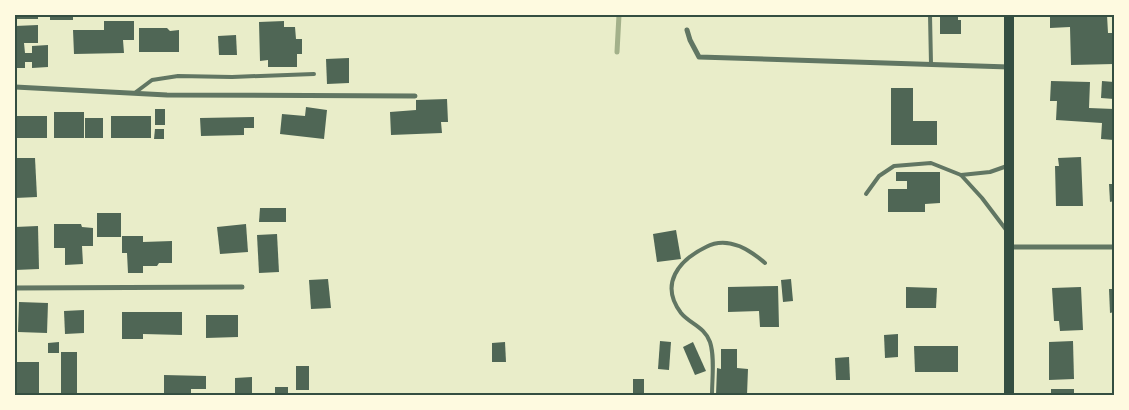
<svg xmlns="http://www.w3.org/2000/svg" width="1129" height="410" viewBox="0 0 1129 410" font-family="Montserrat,sans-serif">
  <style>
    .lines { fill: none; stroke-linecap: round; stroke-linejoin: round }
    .stream { stroke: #a3b18a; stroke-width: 5 }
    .building { fill: #4f6655 }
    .service { stroke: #617663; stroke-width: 4 }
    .minor { stroke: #617663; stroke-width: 5 }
    .secondary { stroke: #344e41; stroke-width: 10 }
    .neatline { fill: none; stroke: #344e41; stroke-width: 2 }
  </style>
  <rect width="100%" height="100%" fill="#e9edc9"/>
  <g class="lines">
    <path class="stream" d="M 617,52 L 619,15"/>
  </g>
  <g class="building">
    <rect x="15" y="15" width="23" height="4"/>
    <rect x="50" y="15" width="23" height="5"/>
    <path d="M 940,15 L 958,15 L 958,20 L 961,20 L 961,34 L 940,34 Z"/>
    <path d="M 1050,15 L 1107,15 L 1108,33 L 1114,33 L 1114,64 L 1071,65 L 1070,27 L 1050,28 Z"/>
    <path d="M 104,21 L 134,21 L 134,40 L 123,40 L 124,53 L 74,54 L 73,30 L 104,30 Z"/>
    <path d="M 284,21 L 284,27 L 295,27 L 296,39 L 302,39 L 302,54 L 297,54 L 297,67 L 268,67 L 268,60 L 260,61 L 259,22 Z"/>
    <path d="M 38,25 L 38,43 L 24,43 L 25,53 L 32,53 L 32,46 L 48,45 L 48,67 L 32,68 L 32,62 L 25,62 L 25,68 L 15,68 L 15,26 Z"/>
    <path d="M 139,28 L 167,28 L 170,31 L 179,30 L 179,52 L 139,52 Z"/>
    <path d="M 236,35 L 237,55 L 219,55 L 218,36 Z"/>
    <path d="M 349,58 L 349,83 L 327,84 L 326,59 Z"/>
    <path d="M 1051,81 L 1090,82 L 1089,108 L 1114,109 L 1114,140 L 1101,139 L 1102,123 L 1056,120 L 1057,101 L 1050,101 Z"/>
    <path d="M 1102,81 L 1114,82 L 1114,99 L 1101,98 Z"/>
    <path d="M 891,88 L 913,88 L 913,121 L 937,121 L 937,145 L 891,145 Z"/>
    <path d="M 447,99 L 448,122 L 441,122 L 442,133 L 391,135 L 390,112 L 416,110 L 416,100 Z"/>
    <path d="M 306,107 L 327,110 L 324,139 L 280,134 L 282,114 L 305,116 Z"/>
    <rect x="155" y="109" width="10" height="16"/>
    <rect x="54" y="112" width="30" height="26"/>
    <rect x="15" y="116" width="32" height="22"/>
    <rect x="111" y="116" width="40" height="22"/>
    <path d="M 254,117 L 254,128 L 244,128 L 244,135 L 201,136 L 200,118 Z"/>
    <rect x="85" y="118" width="18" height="20"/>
    <path d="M 155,129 L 164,129 L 164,139 L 154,139 Z"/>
    <path d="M 1081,157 L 1083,206 L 1056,206 L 1055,166 L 1059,166 L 1058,158 Z"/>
    <path d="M 15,158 L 35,158 L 37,197 L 15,198 Z"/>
    <path d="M 896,172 L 940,172 L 940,203 L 925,204 L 925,212 L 888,212 L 888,189 L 907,189 L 907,181 L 896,181 Z"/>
    <path d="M 1109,184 L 1114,184 L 1114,201 L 1110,202 Z"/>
    <path d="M 260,208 L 286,208 L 286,222 L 259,222 Z"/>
    <rect x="97" y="213" width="24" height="24"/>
    <path d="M 54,224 L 81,224 L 82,227 L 93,228 L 93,246 L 82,246 L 83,264 L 65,265 L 65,248 L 54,248 Z"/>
    <path d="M 246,224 L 248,252 L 220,254 L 217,227 Z"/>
    <path d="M 38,226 L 39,269 L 15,270 L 15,227 Z"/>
    <path d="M 676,230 L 681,259 L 657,262 L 653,234 Z"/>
    <path d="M 277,234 L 279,272 L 259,273 L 257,235 Z"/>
    <path d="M 122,236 L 143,236 L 143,242 L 172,241 L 172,263 L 159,263 L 157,266 L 143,266 L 143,273 L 128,273 L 127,253 L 122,253 Z"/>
    <path d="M 328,279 L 331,308 L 311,309 L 309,280 Z"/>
    <path d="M 791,279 L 793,301 L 783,302 L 781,280 Z"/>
    <path d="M 778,286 L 779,327 L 760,327 L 759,311 L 728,312 L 728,287 Z"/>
    <path d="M 906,287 L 937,288 L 936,308 L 906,308 Z"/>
    <path d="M 1081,287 L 1083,330 L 1060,331 L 1059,321 L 1054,321 L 1052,288 Z"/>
    <path d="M 1109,289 L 1114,289 L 1114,312 L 1110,313 Z"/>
    <path d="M 19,302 L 48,303 L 47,333 L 18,332 Z"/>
    <path d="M 84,310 L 84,333 L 65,334 L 64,311 Z"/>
    <path d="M 122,312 L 182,312 L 182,335 L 143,334 L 143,339 L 122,339 Z"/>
    <path d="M 206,315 L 238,315 L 238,337 L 206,338 Z"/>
    <path d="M 898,334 L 898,357 L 885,358 L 884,335 Z"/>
    <path d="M 660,341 L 671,342 L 669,370 L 658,369 Z"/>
    <path d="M 1073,341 L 1074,379 L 1049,380 L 1049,342 Z"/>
    <path d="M 59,342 L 59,353 L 48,353 L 48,343 Z"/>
    <path d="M 505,342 L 506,362 L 492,362 L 492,343 Z"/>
    <path d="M 693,342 L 706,371 L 695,375 L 683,347 Z"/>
    <path d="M 914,346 L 958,346 L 958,372 L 915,372 Z"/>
    <path d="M 721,349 L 737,349 L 737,368 L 748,369 L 747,395 L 716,395 L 717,368 L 721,369 Z"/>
    <rect x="61" y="352" width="16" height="43"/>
    <path d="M 849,357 L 850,380 L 836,380 L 835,358 Z"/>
    <rect x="15" y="362" width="24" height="33"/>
    <rect x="296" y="366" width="13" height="24"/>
    <path d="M 164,375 L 206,376 L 206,389 L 191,389 L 191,395 L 164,395 Z"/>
    <path d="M 252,377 L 252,395 L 235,395 L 235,378 Z"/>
    <rect x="633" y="379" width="11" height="14"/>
    <rect x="275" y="387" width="13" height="8"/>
    <rect x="1051" y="389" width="23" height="6"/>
  </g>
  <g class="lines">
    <g class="service">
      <path d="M 930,15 L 931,64"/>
      <path d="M 136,92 L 152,80 L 178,76 L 232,77 L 314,74"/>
      <path d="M 961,175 L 990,172 L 1007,166"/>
      <path d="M 866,194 L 879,176 L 894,166 L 931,163 L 961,175 L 982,198 L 1007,231"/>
      <path d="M 712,395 C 712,379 715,357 710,342 C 705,327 690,324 681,313 C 659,284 679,260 706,247 C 727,236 749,249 765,263"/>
    </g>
    <g class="minor">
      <path d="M 687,30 L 690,40 L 699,57 L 1009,67"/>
      <path d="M 15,87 L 167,95 L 415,96"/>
      <path d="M 1009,247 L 1114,247"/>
      <path d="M 15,288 L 242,287"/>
    </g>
    <path class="secondary" d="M 1009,15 L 1009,395"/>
  </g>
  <rect width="1129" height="410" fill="none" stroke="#fefae0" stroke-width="32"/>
  <rect x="16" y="16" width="1097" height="378" class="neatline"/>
</svg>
